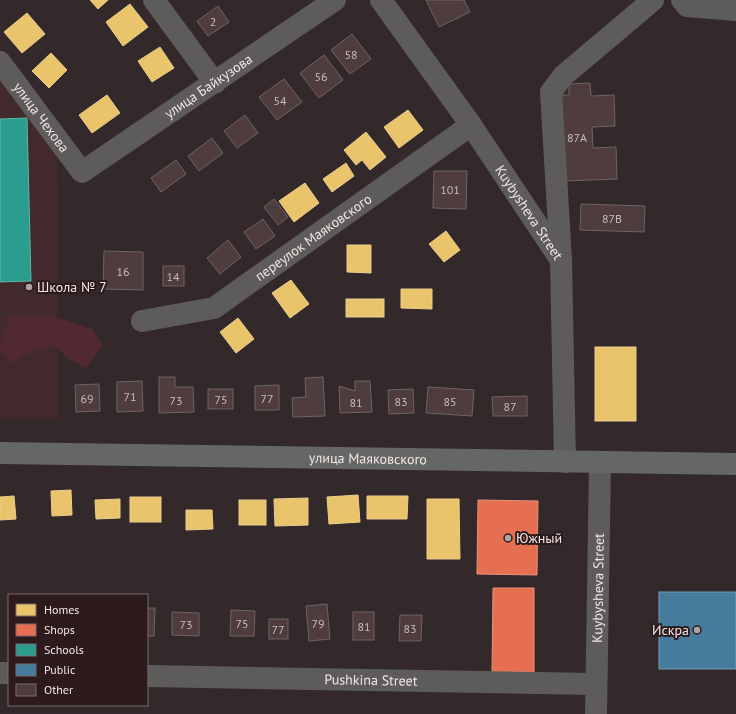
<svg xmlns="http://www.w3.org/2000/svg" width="736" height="714" viewBox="0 0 736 714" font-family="'PT Sans',sans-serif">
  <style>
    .built { fill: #41292c }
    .green { fill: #502a30 }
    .homes { fill: #e9c46a; stroke: #ecce8f }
    .shops { fill: #e76f51; stroke: #ea927e }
    .schools { fill: #2a9d8f; stroke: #66b3a9 }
    .public { fill: #457b9d; stroke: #799bb3 }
    .building { fill: #4e3c3f; stroke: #6e6465 }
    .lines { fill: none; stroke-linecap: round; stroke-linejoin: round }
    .minor { stroke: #5d5c5b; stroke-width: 22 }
    .major { stroke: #656765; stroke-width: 22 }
    .poi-dot { fill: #afa3a4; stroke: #2c1a1d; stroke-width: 1.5 }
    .labels { text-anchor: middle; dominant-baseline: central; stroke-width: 4; stroke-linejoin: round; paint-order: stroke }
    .number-label { font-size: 12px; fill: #c9bbbc }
    .street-label { font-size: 14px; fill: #f2e5e6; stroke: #2c1a1d }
    .poi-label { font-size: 14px; fill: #f2e5e6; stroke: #2c1a1d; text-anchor: start }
  </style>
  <rect width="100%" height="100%" fill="#33282a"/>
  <path class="built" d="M 0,74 L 57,155 L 58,419 L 0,419 Z"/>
  <path class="green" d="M 10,316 L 51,316 L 92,329 L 103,345 L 86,368 L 69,359 L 55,345 L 33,351 L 12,363 L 0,349 L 0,343 Z"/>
  <g class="homes">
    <path d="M 90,0 L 108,0 L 98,9 Z"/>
    <path d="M 130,4 L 148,27 L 123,46 L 106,22 Z"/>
    <path d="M 27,13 L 45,34 L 22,53 L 4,32 Z"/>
    <path d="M 160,47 L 174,68 L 152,82 L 138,61 Z"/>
    <path d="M 51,53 L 67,70 L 49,88 L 32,71 Z"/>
    <path d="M 107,95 L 120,113 L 92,133 L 79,115 Z"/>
    <path d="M 408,110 L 423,130 L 399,148 L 384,127 Z"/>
    <path d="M 366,132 L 386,157 L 370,170 L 362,160 L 356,165 L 344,150 Z"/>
    <path d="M 346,163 L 354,176 L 332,192 L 323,179 Z"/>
    <path d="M 305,183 L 319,203 L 294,222 L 279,201 Z"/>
    <path d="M 446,231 L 460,250 L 444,262 L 429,244 Z"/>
    <path d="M 347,245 L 371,245 L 371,273 L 347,272 Z"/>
    <path d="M 291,280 L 309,304 L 290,318 L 272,293 Z"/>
    <path d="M 401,289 L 432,289 L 432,309 L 401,308 Z"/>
    <rect x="346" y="299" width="38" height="18"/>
    <path d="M 238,318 L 254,339 L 236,353 L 220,332 Z"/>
    <rect x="595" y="347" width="41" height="74"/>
    <path d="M 71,490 L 72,515 L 52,516 L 51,491 Z"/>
    <path d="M 358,495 L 360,522 L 329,524 L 327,497 Z"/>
    <path d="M 14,496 L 16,519 L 0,520 L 0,497 Z"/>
    <path d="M 367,496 L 408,496 L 407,519 L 367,519 Z"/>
    <rect x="130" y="497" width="31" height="25"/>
    <path d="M 308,498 L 308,525 L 275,526 L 274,499 Z"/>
    <path d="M 120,499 L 120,518 L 96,519 L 95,500 Z"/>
    <path d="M 427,499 L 459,499 L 460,559 L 427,559 Z"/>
    <rect x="239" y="500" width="27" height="25"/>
    <path d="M 186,510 L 212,510 L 213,529 L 186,530 Z"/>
  </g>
  <g class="shops">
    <path d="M 478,500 L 538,501 L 537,575 L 477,574 Z"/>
    <path d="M 493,588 L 534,588 L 534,672 L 492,672 Z"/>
  </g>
  <path class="schools" d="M 27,118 L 31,281 L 0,282 L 0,119 Z"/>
  <rect class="public" x="659" y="592" width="77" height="77"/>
  <g class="building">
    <path d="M 426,0 L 464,0 L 470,12 L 439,27 Z"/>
    <path d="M 218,6 L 229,22 L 208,36 L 197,21 Z"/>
    <path d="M 352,34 L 371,59 L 350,74 L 331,50 Z"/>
    <path d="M 324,55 L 343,80 L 319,98 L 300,73 Z"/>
    <path d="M 284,79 L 302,102 L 277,120 L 259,97 Z"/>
    <path d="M 590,83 L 591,96 L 614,95 L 615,126 L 592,127 L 593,148 L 616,147 L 617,179 L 564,181 L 561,95 L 569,95 L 569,84 Z"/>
    <path d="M 245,115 L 258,133 L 237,148 L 224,131 Z"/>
    <path d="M 212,138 L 223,153 L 199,171 L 188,156 Z"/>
    <path d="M 176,160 L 186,174 L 161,192 L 151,178 Z"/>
    <path d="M 434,171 L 467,171 L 466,209 L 433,208 Z"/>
    <path d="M 274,199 L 288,217 L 278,225 L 264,207 Z"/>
    <path d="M 581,204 L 645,206 L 644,232 L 580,230 Z"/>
    <path d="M 263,219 L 275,236 L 256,249 L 244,232 Z"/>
    <path d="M 228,240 L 241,257 L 220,274 L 207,258 Z"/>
    <path d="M 104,251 L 143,252 L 143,290 L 103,289 Z"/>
    <rect x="163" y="266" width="21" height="20"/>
    <path d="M 159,377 L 175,377 L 175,387 L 193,387 L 194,412 L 159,413 Z"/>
    <path d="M 323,377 L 325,416 L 293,417 L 292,398 L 306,397 L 305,378 Z"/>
    <path d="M 142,381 L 143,411 L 117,412 L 117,382 Z"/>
    <path d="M 355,381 L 370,381 L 372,412 L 340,413 L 339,386 L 355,391 Z"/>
    <path d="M 99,384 L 100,411 L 76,412 L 75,385 Z"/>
    <path d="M 279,385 L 279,410 L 255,410 L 255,386 Z"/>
    <path d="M 428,387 L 474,390 L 472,416 L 426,413 Z"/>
    <rect x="208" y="389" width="25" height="20"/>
    <path d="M 413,389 L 414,413 L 389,414 L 388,390 Z"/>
    <path d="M 527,396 L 527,416 L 493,416 L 492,397 Z"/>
    <path d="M 327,604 L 330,639 L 309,641 L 306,606 Z"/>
    <path d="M 147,608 L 155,608 L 154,636 L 147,636 Z"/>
    <path d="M 231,610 L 255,611 L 254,636 L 230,636 Z"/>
    <path d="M 172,612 L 199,613 L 199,636 L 172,635 Z"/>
    <rect x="353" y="612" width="21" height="28"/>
    <path d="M 400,615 L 422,615 L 421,641 L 399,641 Z"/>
    <rect x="269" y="619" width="19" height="20"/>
  </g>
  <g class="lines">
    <g class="minor">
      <path d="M 154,0 L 215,83"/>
      <path id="s1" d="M 381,0 L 471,125 L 560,259"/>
      <path d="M 682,0 L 687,6 L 736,10"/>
      <path id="s2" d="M 0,62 L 82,172 L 335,0"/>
      <path id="s3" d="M 142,321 L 214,308 L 471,125"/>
      <path d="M 565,462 L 561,260 L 551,92 L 563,76 L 653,0"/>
      <path d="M 0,673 L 9,673"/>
      <path id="s4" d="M 147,676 L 595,684"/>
      <path id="s5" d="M 596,714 L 600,463"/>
    </g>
    <path class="major" id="s6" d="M 0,453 L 736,464"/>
  </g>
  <g class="poi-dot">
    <circle cx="29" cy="287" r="4"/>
    <circle cx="508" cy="538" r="4"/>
    <circle cx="697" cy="630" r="4"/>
  </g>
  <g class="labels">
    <g class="number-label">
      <text x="213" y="21">2</text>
      <text x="351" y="54">58</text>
      <text x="321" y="76">56</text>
      <text x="280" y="100">54</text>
      <text x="577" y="137">87А</text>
      <text x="450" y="189">101</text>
      <text x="612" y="218">87В</text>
      <text x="123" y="271">16</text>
      <text x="173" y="276">14</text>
      <text x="130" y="396">71</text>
      <text x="87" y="398">69</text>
      <text x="267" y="398">77</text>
      <text x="221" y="399">75</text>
      <text x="176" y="400">73</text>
      <text x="401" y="401">83</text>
      <text x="450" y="401">85</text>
      <text x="356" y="402">81</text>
      <text x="510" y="406">87</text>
      <text x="242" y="623">75</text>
      <text x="318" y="623">79</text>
      <text x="186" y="624">73</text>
      <text x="364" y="626">81</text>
      <text x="410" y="628">83</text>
      <text x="278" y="629">77</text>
    </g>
    <g class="street-label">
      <text stroke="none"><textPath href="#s2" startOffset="290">улица Байкузова</textPath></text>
      <text stroke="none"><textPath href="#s2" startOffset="69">улица Чехова</textPath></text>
      <text stroke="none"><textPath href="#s1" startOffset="259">Kuybysheva Street</textPath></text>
      <text stroke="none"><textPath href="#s3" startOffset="195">переулок Маяковского</textPath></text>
      <text stroke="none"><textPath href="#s6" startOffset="368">улица Маяковского</textPath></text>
      <text stroke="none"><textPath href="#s5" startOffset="126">Kuybysheva Street</textPath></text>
      <text stroke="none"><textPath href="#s4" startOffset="224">Pushkina Street</textPath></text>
    </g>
    <g class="poi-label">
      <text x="37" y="287">Школа № 7</text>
      <text x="516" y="538">Южный</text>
      <text x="689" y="630" text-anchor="end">Искра</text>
    </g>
  </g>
  <rect x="8" y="594" width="140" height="112" fill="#2c1a1d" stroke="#7b6b6d"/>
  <rect x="16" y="604" width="20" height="12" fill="#e9c46a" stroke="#7b6b6d"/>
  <text x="44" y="614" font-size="12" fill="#f2e5e6">Homes</text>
  <rect x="16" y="624" width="20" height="12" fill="#e76f51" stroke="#7b6b6d"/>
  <text x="44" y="634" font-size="12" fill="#f2e5e6">Shops</text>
  <rect x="16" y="644" width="20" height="12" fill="#2a9d8f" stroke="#7b6b6d"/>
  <text x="44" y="654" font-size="12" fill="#f2e5e6">Schools</text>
  <rect x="16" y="664" width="20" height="12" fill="#457b9d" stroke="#7b6b6d"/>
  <text x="44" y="674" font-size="12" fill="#f2e5e6">Public</text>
  <rect x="16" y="684" width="20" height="12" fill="#4e3c3f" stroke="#7b6b6d"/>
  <text x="44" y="694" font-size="12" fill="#f2e5e6">Other</text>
</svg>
